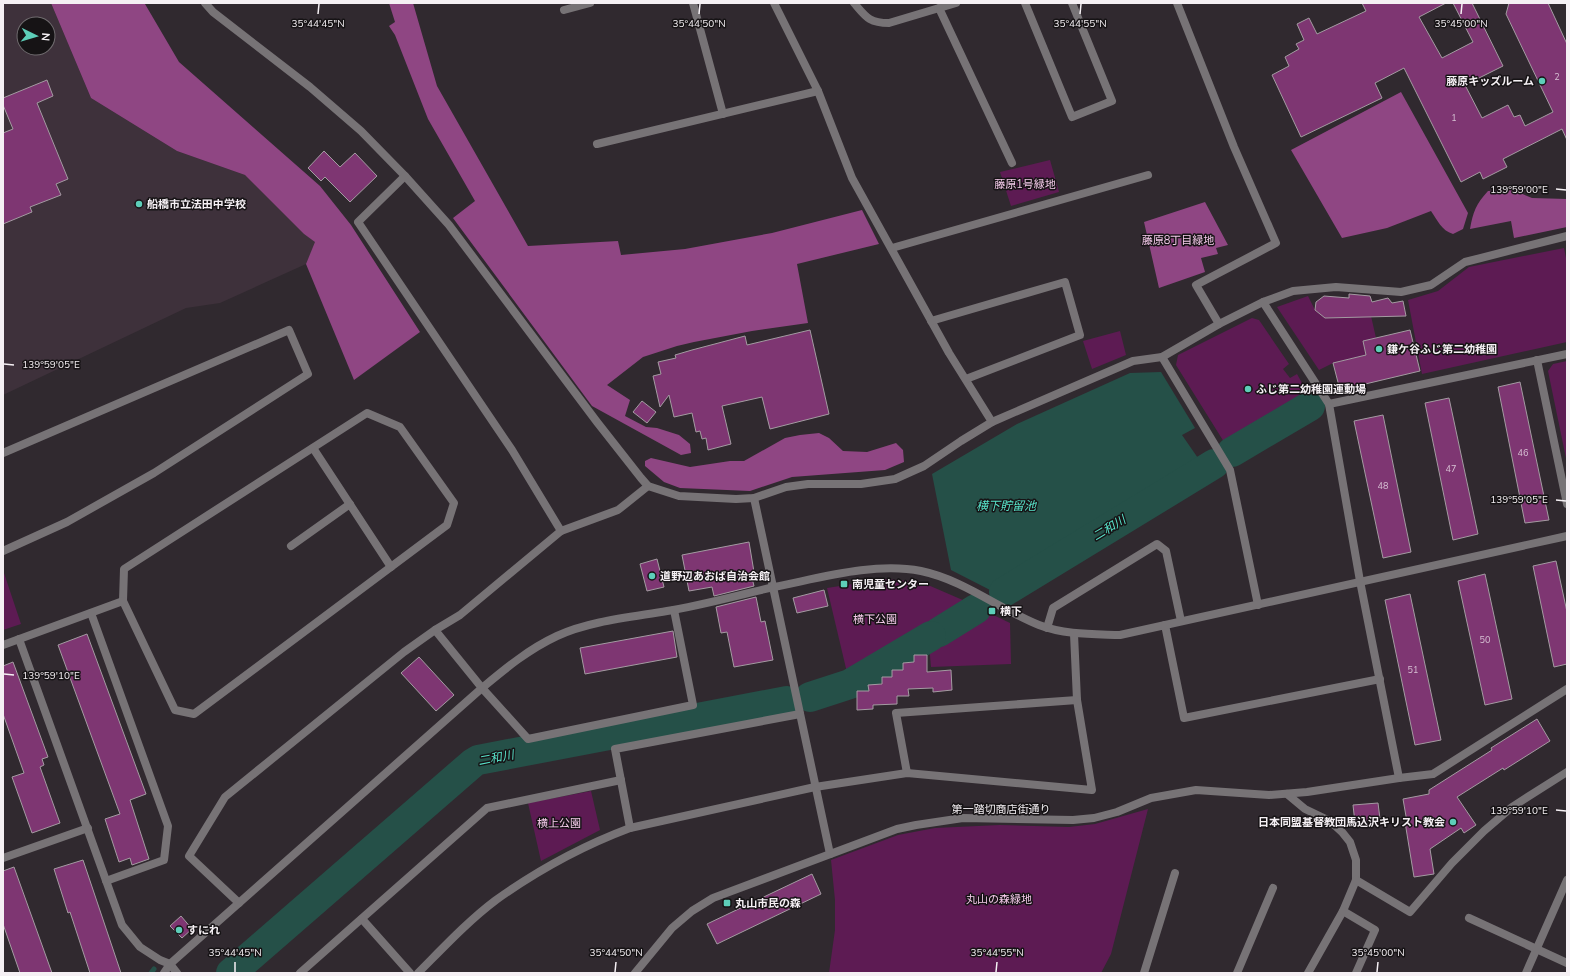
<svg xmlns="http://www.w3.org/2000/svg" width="1570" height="976" viewBox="0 0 1570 976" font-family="'Nunito Sans','Noto Sans JP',sans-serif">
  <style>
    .built { fill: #3e313b; fill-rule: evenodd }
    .green { fill: #5d1b53 }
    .forest { fill: #8f4683 }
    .water { fill: #255048 }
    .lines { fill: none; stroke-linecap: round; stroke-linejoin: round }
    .stream { stroke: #255048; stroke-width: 5 }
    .river { stroke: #255048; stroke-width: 30 }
    .building { fill: #7e3672; stroke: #a49ba2 }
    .minor { stroke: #777376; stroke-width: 8 }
    .tertiary { stroke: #777376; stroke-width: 8 }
    .ticks { fill: none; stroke: #f5f0f4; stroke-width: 1.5 }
    .poi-dot { fill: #5dceb9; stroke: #161315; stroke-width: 1.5 }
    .labels { text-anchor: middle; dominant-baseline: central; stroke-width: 3; stroke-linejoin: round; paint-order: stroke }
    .number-label { font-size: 9px; fill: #d7c2d4 }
    .poi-label { font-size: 11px; font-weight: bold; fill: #f5f0f4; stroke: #161315; text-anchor: start }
    .park-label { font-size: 11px; fill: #f4caea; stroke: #161315 }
    .street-label { font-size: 11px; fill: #f5f0f4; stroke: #161315 }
    .water-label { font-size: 12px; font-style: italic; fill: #58e3ca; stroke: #161315 }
    .ticks-label { font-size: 10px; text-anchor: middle; fill: #f5f0f4; stroke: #161315; stroke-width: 3; stroke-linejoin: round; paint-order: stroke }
  </style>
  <rect width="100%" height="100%" fill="#30292f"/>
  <path class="built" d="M 3,3 L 51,3 L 91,98 L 177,151 L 245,175 L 304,234 L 316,242 L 306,264 L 220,303 L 186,308 L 3,395 ZM 24,24 L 48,24 L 48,48 L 24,48 Z"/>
  <g class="green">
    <path d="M 1050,160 L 1059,192 L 1011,206 L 1000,172 Z"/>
    <path d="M 1564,248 L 1567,263 L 1567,342 L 1422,374 L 1408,300 L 1438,291 L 1469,267 Z"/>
    <path d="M 1308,296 L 1315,310 L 1325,318 L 1371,316 L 1376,338 L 1363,341 L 1366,355 L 1333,363 L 1319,370 L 1277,307 Z"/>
    <path d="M 1252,318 L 1259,320 L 1289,364 L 1283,369 L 1290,378 L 1297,374 L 1311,399 L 1229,450 L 1176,365 L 1178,355 Z"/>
    <path d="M 1120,331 L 1126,355 L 1092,369 L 1083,341 Z"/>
    <path d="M 1567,361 L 1567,463 L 1548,371 L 1553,364 Z"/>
    <path d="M 3,570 L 21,624 L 3,630 Z"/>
    <path d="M 885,579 L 921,582 L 972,604 L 849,681 L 827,588 Z"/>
    <path d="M 985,611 L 1010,623 L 1011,664 L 931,667 L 929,644 Z"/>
    <path d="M 591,791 L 600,830 L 541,861 L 528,803 Z"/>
    <path d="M 1148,809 L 1111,954 L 1101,973 L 829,973 L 835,930 L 835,900 L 831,860 L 898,835 L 935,828 L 1000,825 L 1069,827 L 1095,824 Z"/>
  </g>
  <g class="forest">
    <path d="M 51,3 L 145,4 L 179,62 L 320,186 L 351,225 L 420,332 L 354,380 L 306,264 L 315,242 L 304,234 L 245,175 L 177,151 L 91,98 Z"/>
    <path d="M 389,3 L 413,3 L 437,86 L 528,246 L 618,241 L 621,255 L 685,249 L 772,233 L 862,210 L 879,244 L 797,264 L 808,323 L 752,331 L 694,342 L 677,346 L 643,357 L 607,385 L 630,400 L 625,416 L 646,427 L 657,428 L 679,435 L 690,444 L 691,453 L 681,455 L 592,406 L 453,218 L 475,201 L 428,119 L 395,35 L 389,26 L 395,22 Z"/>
    <path d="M 1401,92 L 1468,213 L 1463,229 L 1453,234 C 1441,230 1438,221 1431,211 L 1387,228 L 1342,238 L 1291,150 Z"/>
    <path d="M 1513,190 L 1532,198 L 1567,199 L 1567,227 L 1514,238 L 1511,221 L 1470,229 C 1473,212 1476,204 1488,191 Z"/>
    <path d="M 1205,202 L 1228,245 L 1216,248 L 1218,254 L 1201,258 L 1205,272 L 1159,288 L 1144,222 Z"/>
    <path d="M 819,433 L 829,438 L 843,451 L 867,452 L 896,443 L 903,450 L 904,462 L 885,470 L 792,477 L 750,491 L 680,488 L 664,482 L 645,466 L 645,461 L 651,458 L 690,467 L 730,461 L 744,461 L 785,438 L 800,435 Z"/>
  </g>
  <path class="water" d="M 1161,372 L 1195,428 L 1182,435 L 1200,461 L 992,591 L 951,570 L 932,474 L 1017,424 L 1130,373 Z"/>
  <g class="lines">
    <path class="stream" d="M 151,973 L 154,969"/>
    <g class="river">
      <path d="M 1232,452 L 1310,406"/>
      <path d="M 1004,592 L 1214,464"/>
      <path d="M 939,632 L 976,609"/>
      <path d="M 810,697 L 850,684 L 931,636"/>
      <path d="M 231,973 L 473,763 L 478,760 L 787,701"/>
    </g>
  </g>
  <g class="building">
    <path d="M 1362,3 L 1446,3 L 1419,17 L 1442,58 L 1473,42 L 1453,3 L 1472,3 L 1503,66 L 1465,85 L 1482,118 L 1508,105 L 1514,117 L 1520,115 L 1525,126 L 1553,112 L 1506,14 L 1509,3 L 1548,3 L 1567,44 L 1567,140 L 1562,129 L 1503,159 L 1507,167 L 1483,179 L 1480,172 L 1461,182 L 1404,68 L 1375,83 L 1382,98 L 1301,137 L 1272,75 L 1289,66 L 1285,57 L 1299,49 L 1296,44 L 1304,40 L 1297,24 L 1309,18 L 1317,34 L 1366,11 Z"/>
    <path d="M 47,80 L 53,96 L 37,103 L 68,179 L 56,184 L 61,195 L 30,207 L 32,212 L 3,224 L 3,133 L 13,129 L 3,105 L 3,98 Z"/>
    <path d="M 324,151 L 340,167 L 355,153 L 377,176 L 350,202 L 325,177 L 321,181 L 308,168 Z"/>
    <path d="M 1349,294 L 1370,296 L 1372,302 L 1388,298 L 1392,303 L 1403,301 L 1406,316 L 1325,318 L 1315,310 L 1316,302 L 1324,296 L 1349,298 Z"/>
    <path d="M 810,330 L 829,414 L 770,429 L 762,397 L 722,406 L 731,444 L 708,450 L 706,438 L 702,439 L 700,431 L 696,432 L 692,413 L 674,417 L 669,395 L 660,407 L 653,376 L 661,374 L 658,362 L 676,358 L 675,355 L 692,350 L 745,336 L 747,345 Z"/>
    <path d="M 1410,330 L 1420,371 L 1340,390 L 1333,363 L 1366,355 L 1363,341 Z"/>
    <path d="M 1520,382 L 1549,520 L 1525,523 L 1498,387 Z"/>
    <path d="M 1449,398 L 1478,534 L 1453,540 L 1425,403 Z"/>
    <path d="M 642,401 L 656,412 L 647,423 L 633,412 Z"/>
    <path d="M 1383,415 L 1411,552 L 1383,558 L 1354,421 Z"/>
    <path d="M 749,542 L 755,578 L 752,578 L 754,586 L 714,596 L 712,587 L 689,591 L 682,555 Z"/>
    <path d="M 657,559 L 664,587 L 647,591 L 640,564 Z"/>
    <path d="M 1556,561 L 1567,612 L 1567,664 L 1554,667 L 1533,566 Z"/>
    <path d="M 1485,574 L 1512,699 L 1485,705 L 1458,581 Z"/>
    <path d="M 824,590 L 828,606 L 797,613 L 793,598 Z"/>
    <path d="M 1410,594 L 1441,740 L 1415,745 L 1385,600 Z"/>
    <path d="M 756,597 L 761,622 L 765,621 L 773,660 L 734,667 L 727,632 L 721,633 L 716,607 Z"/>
    <path d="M 673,631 L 677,657 L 585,674 L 580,648 Z"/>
    <path d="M 87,634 L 146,794 L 130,800 L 149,859 L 132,865 L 130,858 L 119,862 L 105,819 L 120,814 L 58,645 Z"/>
    <path d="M 914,655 L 927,655 L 927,672 L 951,670 L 952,690 L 933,692 L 933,688 L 908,689 L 909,696 L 897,696 L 897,704 L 873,705 L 873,709 L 857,710 L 857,691 L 869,691 L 868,685 L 882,684 L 882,677 L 892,677 L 892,670 L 903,670 L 903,663 L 914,662 Z"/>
    <path d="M 419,657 L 454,695 L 436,711 L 401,673 Z"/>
    <path d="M 13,662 L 48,757 L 42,759 L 44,765 L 40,767 L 60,823 L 32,833 L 12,777 L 24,773 L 3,714 L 3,666 Z"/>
    <path d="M 1537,719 L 1550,741 L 1504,770 L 1503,768 L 1457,797 L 1476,825 L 1464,833 L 1461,828 L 1430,849 L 1434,874 L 1414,877 L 1405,822 L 1407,822 L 1403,799 L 1429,794 L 1429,790 L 1492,750 L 1491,748 Z"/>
    <path d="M 1378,803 L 1380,819 L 1355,823 L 1353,805 Z"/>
    <path d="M 83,860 L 121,973 L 90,973 L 70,912 L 68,913 L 54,869 Z"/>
    <path d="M 14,867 L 52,973 L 20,973 L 3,924 L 3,871 Z"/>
    <path d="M 812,874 L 821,894 L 717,944 L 707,924 Z"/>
    <path d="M 181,916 L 192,929 L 182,938 L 170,926 Z"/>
  </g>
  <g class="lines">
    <g class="minor">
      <path d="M 205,3 L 213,12 L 310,87 L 361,131 L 405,176 L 449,225 L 597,422 L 641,478 L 648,486 L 679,496 L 736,499 L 754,498 L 786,487 L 808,484 L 861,484 L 895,479 L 924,466 L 961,441 L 992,422 L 1133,361 L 1162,357 L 1219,324 L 1263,302"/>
      <path d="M 693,3 L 723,114"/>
      <path d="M 774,3 L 818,91 L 852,178 L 949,353 L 992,422"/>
      <path d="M 854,3 C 866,17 869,23 889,23 L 956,3"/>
      <path d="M 1025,3 L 1072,117 L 1112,101 L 1072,3"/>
      <path d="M 1177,3 L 1234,147 L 1276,243 L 1196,285 L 1219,324"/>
      <path d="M 939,8 L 1012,163"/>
      <path d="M 564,10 L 590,3"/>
      <path d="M 597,144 L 818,91"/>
      <path d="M 405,176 L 358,222 L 512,450 L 561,531"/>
      <path d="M 892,248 L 1148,175"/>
      <path d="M 931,321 L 1065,282 L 1080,335 L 966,379"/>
      <path d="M 1162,357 L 1230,470 L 1258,605"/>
      <path d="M 1537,360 L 1567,504"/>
      <path d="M 1329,404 L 1567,354"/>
      <path d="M 367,413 L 400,427 L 454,503 L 447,525 L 194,714 L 175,710 L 123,601 L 124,569 Z"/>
      <path d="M 313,448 L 391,567"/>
      <path d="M 3,453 L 289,330 L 308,374 L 154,473 L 67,522 L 3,551"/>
      <path d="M 754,498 L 830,854"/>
      <path d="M 291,546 L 350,504"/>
      <path d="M 91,613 L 168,826 L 164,860 L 106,881"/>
      <path d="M 1165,625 L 1184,718 L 1380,679"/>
      <path d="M 1047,628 L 1053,608 L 1157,544 L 1166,551 L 1181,621"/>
      <path d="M 435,630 L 482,688 L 528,739 L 693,705 L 674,610"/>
      <path d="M 19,639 L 122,925 L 140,947 L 160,960 L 170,964 L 177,973"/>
      <path d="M 3,645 L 123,601"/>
      <path d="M 907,773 L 896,713 L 1077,700"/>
      <path d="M 1287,794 L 1305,809 L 1330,821 L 1342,832 L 1350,842 L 1356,860 L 1356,880 L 1343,911 L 1308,973"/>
      <path d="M 630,828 L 615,749 L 800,714"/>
      <path d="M 3,858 L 88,828"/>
      <path d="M 1356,880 L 1410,912 L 1452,863 L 1484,831 L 1512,807 L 1567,772"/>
      <path d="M 239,903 L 189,856 L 225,797 L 404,652 L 435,630 L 460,615 L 561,531 L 618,510 L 648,486"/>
      <path d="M 1343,911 L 1375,930 L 1356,973"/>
      <path d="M 1469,918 L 1567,963"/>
      <path d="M 362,919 L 410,973"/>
      <path d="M 164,973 L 170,964 L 482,688 C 506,668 529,649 557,636 C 589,621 632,617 667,611 C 703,605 738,595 774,587"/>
      <path d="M 300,973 L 487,808 L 621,780"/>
      <path d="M 418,973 C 443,948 468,921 496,900 C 538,870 582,846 630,828 L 815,787 L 907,773 L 1092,790 L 1077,700 L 1074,634"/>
      <path d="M 635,973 L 672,928 L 692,911 L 713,898 L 897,829 L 916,825 L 963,818 L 1073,820 L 1094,818 L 1117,812 L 1151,798 L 1196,790 L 1269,795 L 1307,792 L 1399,778 L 1433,774 L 1567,689"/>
      <path d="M 1144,973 L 1175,873"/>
      <path d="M 1237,973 L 1273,888"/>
      <path d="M 1526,973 L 1567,880"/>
    </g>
    <g class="tertiary">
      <path d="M 774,587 C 820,578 874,562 921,571 C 964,580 999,609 1039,625 C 1065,635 1093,634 1120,635 L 1567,536"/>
      <path d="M 1399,778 L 1360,581 L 1329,404 L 1263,302 L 1293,291 L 1336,287 L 1401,292 L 1431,285 L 1465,262 L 1567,236"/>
    </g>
  </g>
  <path class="ticks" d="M 318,14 L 319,4M 699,14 L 700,4M 1080,14 L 1081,4M 1461,14 L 1462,4M 1556,189 L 1566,190M 4,364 L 14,365M 1556,500 L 1566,501M 4,674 L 14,675M 1556,810 L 1566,811M 235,972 L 235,962M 615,972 L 616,962M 996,972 L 997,962M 1377,972 L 1378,962"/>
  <g class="poi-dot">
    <circle cx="1542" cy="81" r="4"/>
    <circle cx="139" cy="204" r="4"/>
    <circle cx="1379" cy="349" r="4"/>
    <circle cx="1248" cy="389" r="4"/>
    <circle cx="652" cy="576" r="4"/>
    <rect x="840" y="580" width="8" height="8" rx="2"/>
    <rect x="988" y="607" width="8" height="8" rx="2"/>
    <circle cx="1453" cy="822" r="4"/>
    <rect x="723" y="899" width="8" height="8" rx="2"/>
    <circle cx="179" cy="930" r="4"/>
  </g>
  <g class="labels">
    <g class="number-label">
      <text x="1557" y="77">2</text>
      <text x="1454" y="118">1</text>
      <text x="1523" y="453">46</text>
      <text x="1451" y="469">47</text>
      <text x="1383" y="486">48</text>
      <text x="1485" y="640">50</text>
      <text x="1413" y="670">51</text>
    </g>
    <g class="poi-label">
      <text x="1534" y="81" text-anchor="end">藤原キッズルーム</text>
      <text x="147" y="204">船橋市立法田中学校</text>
      <text x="1387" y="349">鎌ケ谷ふじ第二幼稚園</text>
      <text x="1256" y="389">ふじ第二幼稚園運動場</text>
      <text x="660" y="576">道野辺あおば自治会館</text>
      <text x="852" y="584">南児童センター</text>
      <text x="1000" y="611">横下</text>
      <text x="1445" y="822" text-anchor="end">日本同盟基督教団馬込沢キリスト教会</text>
      <text x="735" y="903">丸山市民の森</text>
      <text x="187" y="930">すにれ</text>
    </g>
    <g class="park-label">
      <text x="1025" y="184">藤原1号緑地</text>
      <text x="1178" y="240">藤原8丁目緑地</text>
      <text x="875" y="619">横下公園</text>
      <text x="559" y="823">横上公園</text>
      <text x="999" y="899">丸山の森緑地</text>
    </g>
    <g class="street-label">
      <text x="1001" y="809">第一踏切商店街通り</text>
    </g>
    <g class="water-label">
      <text x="1006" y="506">横下貯留池</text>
      <text transform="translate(1109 528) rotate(-31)">二和川</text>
      <text transform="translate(496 758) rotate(-11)">二和川</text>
    </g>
  </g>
  <g class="ticks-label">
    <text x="318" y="27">35°44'45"N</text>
    <text x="699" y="27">35°44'50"N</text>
    <text x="1080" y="27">35°44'55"N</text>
    <text x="1461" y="27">35°45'00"N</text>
    <text x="1519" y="193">139°59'00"E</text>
    <text x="51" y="368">139°59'05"E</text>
    <text x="1519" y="503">139°59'05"E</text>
    <text x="51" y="679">139°59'10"E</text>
    <text x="1519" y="814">139°59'10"E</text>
    <text x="235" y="956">35°44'45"N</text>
    <text x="616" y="956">35°44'50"N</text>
    <text x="997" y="956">35°44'55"N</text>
    <text x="1378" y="956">35°45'00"N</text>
  </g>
  <rect width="1570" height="976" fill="none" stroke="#f5f0f4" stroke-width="8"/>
  <g transform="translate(36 36) rotate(95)"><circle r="19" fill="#161315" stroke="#6f6b6e"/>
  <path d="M0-3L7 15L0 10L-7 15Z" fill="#5dceb9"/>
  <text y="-6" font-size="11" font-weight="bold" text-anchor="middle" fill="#f5f0f4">N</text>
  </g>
</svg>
